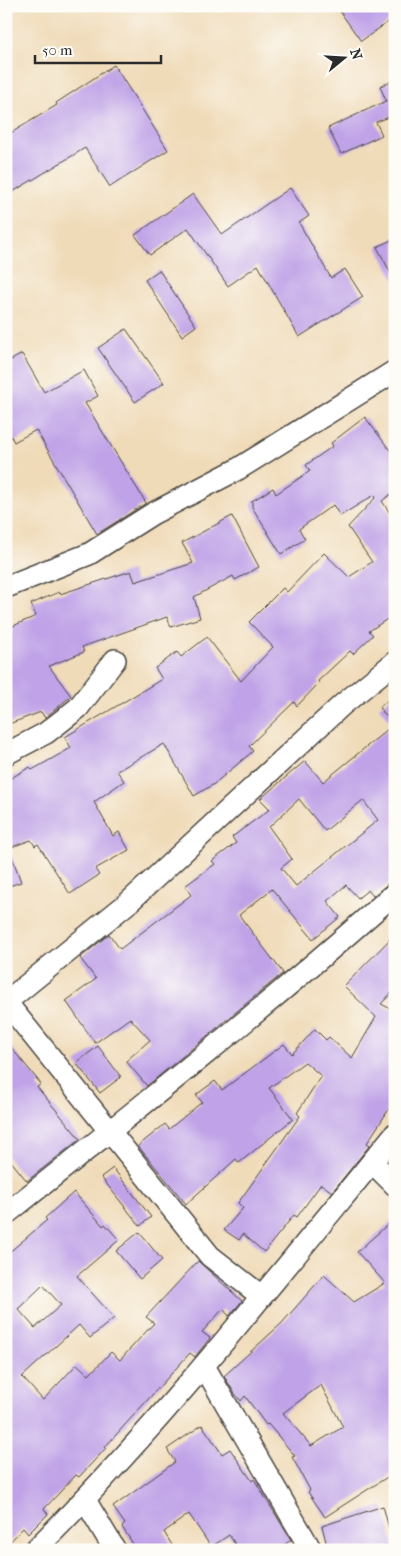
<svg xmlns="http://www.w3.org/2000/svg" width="401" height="1556" viewBox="0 0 401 1556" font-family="'IM FELL French Canon',serif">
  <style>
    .building { fill: #bfa2e7; fill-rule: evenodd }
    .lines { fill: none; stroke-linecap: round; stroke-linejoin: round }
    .minor-casing { stroke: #494540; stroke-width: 24 }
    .minor { stroke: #fff; stroke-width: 21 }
  </style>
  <rect width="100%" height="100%" fill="#fdfcf7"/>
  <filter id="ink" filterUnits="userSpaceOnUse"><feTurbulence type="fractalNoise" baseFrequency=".02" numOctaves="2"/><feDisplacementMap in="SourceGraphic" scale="10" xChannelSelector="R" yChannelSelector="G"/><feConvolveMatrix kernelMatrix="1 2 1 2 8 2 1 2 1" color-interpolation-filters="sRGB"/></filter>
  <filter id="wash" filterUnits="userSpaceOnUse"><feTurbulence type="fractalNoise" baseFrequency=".0096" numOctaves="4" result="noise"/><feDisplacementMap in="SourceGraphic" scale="20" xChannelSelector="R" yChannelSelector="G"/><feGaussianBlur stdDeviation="1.12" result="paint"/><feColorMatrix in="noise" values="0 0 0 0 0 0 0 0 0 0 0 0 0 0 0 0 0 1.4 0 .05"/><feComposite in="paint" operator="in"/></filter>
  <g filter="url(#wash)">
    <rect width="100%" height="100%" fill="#f0dbb9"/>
    <g id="blocks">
      <g class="building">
        <path d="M 336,6 L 386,6 L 394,18 L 361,41 Z"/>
        <path d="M 114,65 L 168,150 L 110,187 L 85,148 L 6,196 L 6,136 L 57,105 L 56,103 Z"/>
        <path d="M 395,80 L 395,121 L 392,116 L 376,122 L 382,135 L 341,154 L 328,128 L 386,101 L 380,86 Z"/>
        <path d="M 290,188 L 309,216 L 299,223 L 331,278 L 345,269 L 363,297 L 299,337 L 258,265 L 228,286 L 188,228 L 150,255 L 135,235 L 193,194 L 222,235 Z"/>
        <path d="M 395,238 L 395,281 L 377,247 Z"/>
        <path d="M 159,270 L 196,326 L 182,336 L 145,280 Z"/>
        <path d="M 126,329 L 164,383 L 135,402 L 98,348 Z"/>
        <path d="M 22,354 L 44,392 L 84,370 L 98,396 L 85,403 L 146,503 L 97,534 L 36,430 L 14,442 L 6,427 L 6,363 Z"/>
        <path d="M 365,417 L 395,457 L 395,491 L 382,501 L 395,521 L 395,614 L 369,631 L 373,635 L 353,654 L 350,651 L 318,681 L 319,683 L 297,706 L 294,702 L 249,746 L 253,751 L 214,784 L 194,796 L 164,744 L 117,771 L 124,781 L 94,802 L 113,836 L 119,832 L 129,850 L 95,869 L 99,875 L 70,894 L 38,844 L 35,846 L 31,840 L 9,848 L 21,882 L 6,887 L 6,781 L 30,767 L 32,770 L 71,748 L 65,737 L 162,679 L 155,668 L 177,652 L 181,657 L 207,637 L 241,681 L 273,647 L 249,622 L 283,588 L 287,592 L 324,553 L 349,577 L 372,562 L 348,527 L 376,497 L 374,495 L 340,516 L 333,505 L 299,529 L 305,539 L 281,554 L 252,507 L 252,501 L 273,488 L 276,494 L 310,471 L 306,465 L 333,446 L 331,443 Z"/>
        <path d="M 232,516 L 259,567 L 235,580 L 233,576 L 194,597 L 200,618 L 171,627 L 167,617 L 82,647 L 84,652 L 49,666 L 71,696 L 45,718 L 41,712 L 6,725 L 6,629 L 36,616 L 31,604 L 59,592 L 60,594 L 131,571 L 135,582 L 193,563 L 182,543 Z"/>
        <path d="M 395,695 L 395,878 L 373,896 L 368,890 L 358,898 L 346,885 L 327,901 L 340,917 L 313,939 L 272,889 L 239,915 L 283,973 L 147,1086 L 126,1061 L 150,1040 L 130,1018 L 95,1043 L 66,1001 L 96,979 L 80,958 L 109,934 L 120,949 L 191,895 L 185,886 L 215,864 L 212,861 L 236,843 L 232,837 L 270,809 L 260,799 L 305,761 L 323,782 L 393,725 L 379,707 ZM 299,799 L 325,831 L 363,800 L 378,820 L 296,886 L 281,868 L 292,859 L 269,827 Z"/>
        <path d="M 395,934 L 395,989 L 381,1004 L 395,1011 L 395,1100 L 367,1143 L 370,1145 L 332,1192 L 321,1184 L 297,1217 L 294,1215 L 264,1252 L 243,1234 L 239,1240 L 224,1230 L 243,1208 L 238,1203 L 300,1116 L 297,1113 L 321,1076 L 305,1062 L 269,1088 L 293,1119 L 239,1163 L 236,1159 L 186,1204 L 138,1146 L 165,1124 L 169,1129 L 202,1102 L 196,1095 L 215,1081 L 222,1090 L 284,1044 L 292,1054 L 315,1029 L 326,1040 L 329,1037 L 352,1058 L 376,1017 L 344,986 Z"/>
        <path d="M 6,1041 L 41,1084 L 37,1087 L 80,1139 L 27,1181 L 6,1155 Z"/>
        <path d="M 98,1046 L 121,1077 L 100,1093 L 76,1063 Z"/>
        <path d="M 113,1168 L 151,1217 L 140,1226 L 101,1177 Z"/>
        <path d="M 74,1192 L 103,1226 L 105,1224 L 119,1240 L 77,1276 L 114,1318 L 90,1338 L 79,1325 L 22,1377 L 43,1400 L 77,1364 L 89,1375 L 111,1352 L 120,1360 L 154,1323 L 146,1317 L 198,1261 L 242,1301 L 229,1316 L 223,1309 L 202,1332 L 210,1338 L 195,1357 L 190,1353 L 105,1447 L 106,1448 L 79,1477 L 76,1475 L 44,1509 L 48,1514 L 28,1534 L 23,1528 L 6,1546 L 6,1255 L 47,1220 L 45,1218 ZM 43,1285 L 61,1305 L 35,1328 L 18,1309 Z"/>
        <path d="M 395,1218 L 395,1472 L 325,1517 L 308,1492 L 310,1490 L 292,1457 L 295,1456 L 268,1424 L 266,1425 L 245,1396 L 241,1401 L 235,1394 L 224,1376 L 282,1323 L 324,1275 L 354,1302 L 385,1283 L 357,1252 ZM 321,1385 L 343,1427 L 311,1446 L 283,1413 Z"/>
        <path d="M 139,1232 L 162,1260 L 140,1279 L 116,1251 Z"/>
        <path d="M 202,1425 L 222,1454 L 230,1449 L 252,1481 L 254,1479 L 291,1540 L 277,1550 L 239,1550 L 229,1535 L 211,1547 L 189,1514 L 164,1532 L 175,1550 L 137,1550 L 122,1527 L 125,1524 L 113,1507 L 175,1462 L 167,1449 Z"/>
        <path d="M 383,1506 L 395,1550 L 328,1550 L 322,1526 Z"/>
      </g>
    </g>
  </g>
  <g filter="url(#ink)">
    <use href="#blocks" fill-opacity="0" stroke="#494540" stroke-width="1"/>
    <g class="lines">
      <defs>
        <g id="minor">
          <path d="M 6,587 L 89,554 L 152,514 L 238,469 L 395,371"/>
          <path d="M 6,754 L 46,733 L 78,708 L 115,660"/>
          <path d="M 6,1002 L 129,902 L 342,705 L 395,662"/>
          <path d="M 6,1002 L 210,1256 L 261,1296"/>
          <path d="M 372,1162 L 395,1185"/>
          <path d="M 6,1214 C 138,1109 269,1005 395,893"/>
          <path d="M 204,1366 L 311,1550"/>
          <path d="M 85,1500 L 115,1550"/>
          <path d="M 35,1550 C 165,1420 278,1276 395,1134"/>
        </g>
      </defs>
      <use href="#minor" class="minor-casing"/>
      <use href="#minor" class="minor"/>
    </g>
  </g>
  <rect width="401" height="1556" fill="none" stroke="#fdfcf7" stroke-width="25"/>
  <g transform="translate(344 58) rotate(72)" stroke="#fdfcf7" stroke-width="4" paint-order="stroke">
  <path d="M0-4L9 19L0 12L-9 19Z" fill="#2b2b2b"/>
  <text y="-8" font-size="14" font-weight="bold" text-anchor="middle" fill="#2b2b2b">N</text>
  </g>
  <path d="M35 55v8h126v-8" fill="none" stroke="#2b2b2b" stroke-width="2.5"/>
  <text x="42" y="55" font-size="15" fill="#2b2b2b" stroke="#fdfcf7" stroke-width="4" paint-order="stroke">50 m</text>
</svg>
